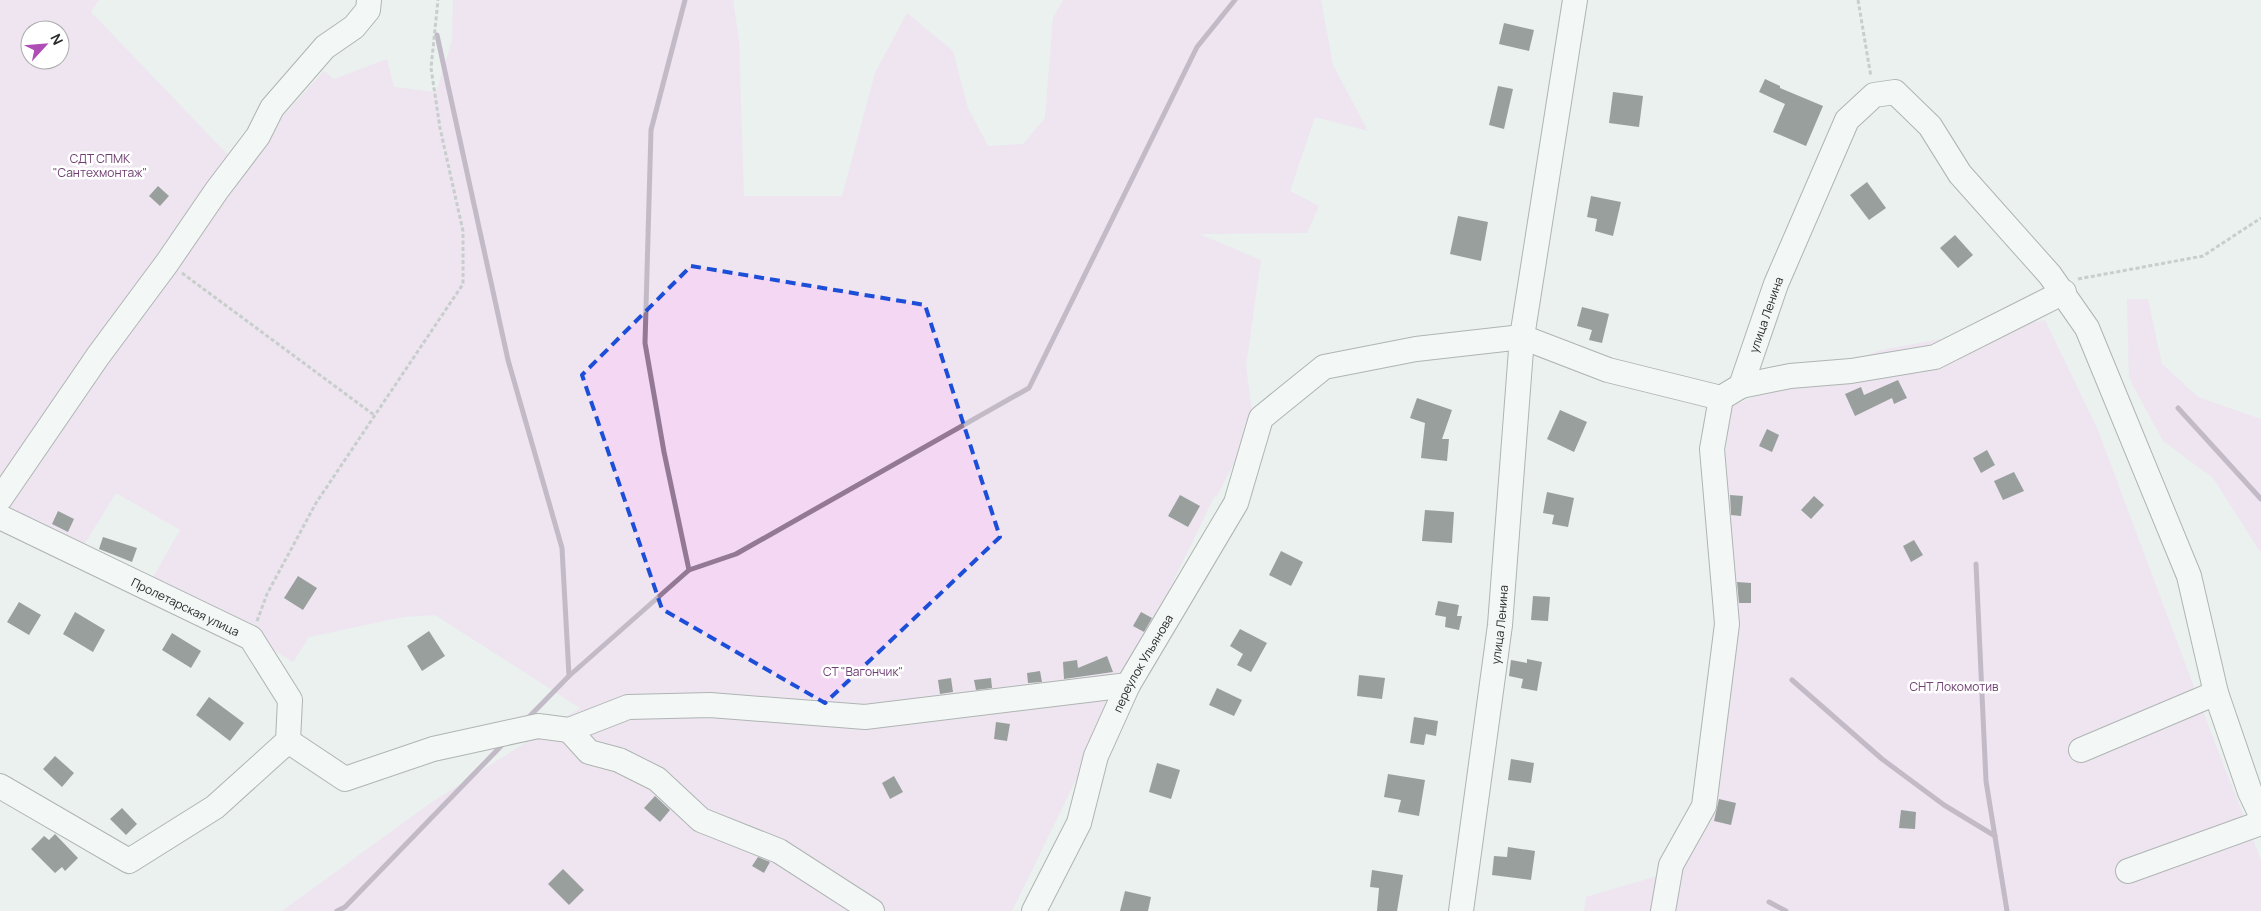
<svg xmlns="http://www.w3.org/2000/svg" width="2261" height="911" viewBox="0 0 2261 911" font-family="Manrope,sans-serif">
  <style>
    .green { fill: #f3d7f3; fill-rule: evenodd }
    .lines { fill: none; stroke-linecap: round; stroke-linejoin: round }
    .stream { stroke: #937995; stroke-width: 5 }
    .building { fill: #383d3b }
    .minor-casing { stroke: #676d6a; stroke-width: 26 }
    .path { stroke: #9ea4a1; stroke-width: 3; stroke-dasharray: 4 2.5; stroke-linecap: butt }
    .minor { stroke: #fff; stroke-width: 24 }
    .marked { fill: none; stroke: #1d4ed8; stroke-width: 4; stroke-dasharray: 10 6; stroke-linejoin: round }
    .labels { text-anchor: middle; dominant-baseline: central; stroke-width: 5; stroke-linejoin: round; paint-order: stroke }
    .park-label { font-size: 12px; fill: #6e3d71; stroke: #fff }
    .street-label { font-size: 12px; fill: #292c2b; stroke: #fff }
  </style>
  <rect width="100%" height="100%" fill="#eaf1ee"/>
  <g class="green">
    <path d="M 0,0 L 99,0 L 91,12 L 229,156 L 0,476 ZM 30,30 L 60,30 L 60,60 L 30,60 Z"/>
    <path d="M 453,0 L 733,0 L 739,40 L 744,196 L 842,196 L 875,73 L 907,13 L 953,51 L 968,108 L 988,146 L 1023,144 L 1045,118 L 1053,18 L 1063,0 L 1321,0 L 1333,65 L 1368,131 L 1315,117 L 1290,191 L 1319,206 L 1307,233 L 1199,234 L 1261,260 L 1246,366 L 1253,419 L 1241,449 L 1217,496 L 1214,497 L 1167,594 L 1174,599 L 1129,671 L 1012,911 L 282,911 L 429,804 L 580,708 L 435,615 L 403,617 L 309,637 L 293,662 L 153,577 L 180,530 L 116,493 L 81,550 L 0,509 L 284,115 L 324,71 L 334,79 L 387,59 L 394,87 L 436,92 L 452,41 Z"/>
    <path d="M 2127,299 L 2148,299 L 2162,364 L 2198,397 L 2261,419 L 2261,553 L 2213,478 L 2163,441 L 2129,378 Z"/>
    <path d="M 2045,320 L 2098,430 L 2215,743 L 2261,860 L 2261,911 L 1584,911 L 1586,897 L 1678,870 L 1708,819 L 1720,501 L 1731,406 L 1881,350 Z"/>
  </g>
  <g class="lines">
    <g class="stream">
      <path d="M 685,0 L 651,130 L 645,343 L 664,452 L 689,570"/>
      <path d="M 437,35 L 508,360 L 562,548 L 569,676"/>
      <path d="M 2178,408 L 2261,499"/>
      <path d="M 1976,564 L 1986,781 L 2007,911"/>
      <path d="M 1792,680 L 1882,759 L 1944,805 L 1995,836"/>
      <path d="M 525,721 L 569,676 L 689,570 L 736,554 L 1029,388 L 1197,47 L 1235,0"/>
      <path d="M 1769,902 L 1786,911"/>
      <path d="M 337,911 L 345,907 L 504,743"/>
    </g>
  </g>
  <g class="building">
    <path d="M 1504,23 L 1534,30 L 1529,51 L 1499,44 Z"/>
    <path d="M 1765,79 L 1780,86 L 1780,88 L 1823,106 L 1806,146 L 1773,132 L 1785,104 L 1759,92 Z"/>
    <path d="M 1498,86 L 1513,89 L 1504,129 L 1489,125 Z"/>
    <path d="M 1613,92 L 1643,96 L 1639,127 L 1609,123 Z"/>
    <path d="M 1867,182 L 1886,208 L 1869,220 L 1850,195 Z"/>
    <path d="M 158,186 L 169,196 L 160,206 L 149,196 Z"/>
    <path d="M 1591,196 L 1621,202 L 1613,236 L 1595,231 L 1597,219 L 1587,217 Z"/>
    <path d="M 1458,216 L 1488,222 L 1481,261 L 1450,254 Z"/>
    <path d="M 1955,235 L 1973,255 L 1958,268 L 1940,248 Z"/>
    <path d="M 1582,307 L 1609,314 L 1602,343 L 1589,340 L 1592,330 L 1577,326 Z"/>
    <path d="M 1898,380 L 1907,398 L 1894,404 L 1892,398 L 1855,416 L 1845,394 L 1861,387 L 1864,395 Z"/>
    <path d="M 1417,398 L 1452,410 L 1442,439 L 1449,439 L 1447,461 L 1421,458 L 1425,423 L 1410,418 Z"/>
    <path d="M 1560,410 L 1587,422 L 1574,452 L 1547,439 Z"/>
    <path d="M 1767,429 L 1779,435 L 1772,452 L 1759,446 Z"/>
    <path d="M 1987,450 L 1995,465 L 1981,473 L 1973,458 Z"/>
    <path d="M 2014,472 L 2024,491 L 2003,500 L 1994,481 Z"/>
    <path d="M 1547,492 L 1574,498 L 1568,527 L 1552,524 L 1554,515 L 1543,513 Z"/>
    <path d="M 1180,495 L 1200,506 L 1188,527 L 1168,516 Z"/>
    <path d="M 1730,495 L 1743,496 L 1741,516 L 1731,515 Z"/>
    <path d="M 1814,496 L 1824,505 L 1811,519 L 1801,510 Z"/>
    <path d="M 1425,510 L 1454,512 L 1452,543 L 1422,541 Z"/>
    <path d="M 58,511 L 74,519 L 68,532 L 52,524 Z"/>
    <path d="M 103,537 L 137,548 L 132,562 L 99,549 Z"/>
    <path d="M 1914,540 L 1923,555 L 1911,562 L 1903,546 Z"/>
    <path d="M 1281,551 L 1303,562 L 1291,586 L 1269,575 Z"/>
    <path d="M 298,576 L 317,588 L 303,610 L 284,598 Z"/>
    <path d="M 1737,582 L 1751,583 L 1751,603 L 1739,603 Z"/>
    <path d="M 1533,596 L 1550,597 L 1548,621 L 1531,620 Z"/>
    <path d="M 1438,601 L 1459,605 L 1457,616 L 1462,616 L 1459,630 L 1445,627 L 1446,617 L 1435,615 Z"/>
    <path d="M 19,602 L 41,615 L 29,635 L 7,622 Z"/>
    <path d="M 75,612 L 105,630 L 93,652 L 63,634 Z"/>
    <path d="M 1141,612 L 1152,618 L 1144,632 L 1133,626 Z"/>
    <path d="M 1240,629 L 1267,643 L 1251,672 L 1237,665 L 1243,654 L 1230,646 Z"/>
    <path d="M 429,631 L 445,656 L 422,671 L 407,646 Z"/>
    <path d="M 172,633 L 201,651 L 191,668 L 162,650 Z"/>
    <path d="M 1107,656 L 1113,672 L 1064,679 L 1063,662 L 1077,660 L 1078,668 Z"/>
    <path d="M 1527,659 L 1542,662 L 1537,691 L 1521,688 L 1523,679 L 1509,676 L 1511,660 L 1527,663 Z"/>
    <path d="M 1040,671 L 1042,682 L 1028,683 L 1027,673 Z"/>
    <path d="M 1359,675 L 1385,678 L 1382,699 L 1357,696 Z"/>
    <path d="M 951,678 L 953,692 L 940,694 L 938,680 Z"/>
    <path d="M 991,678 L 992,688 L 976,690 L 974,680 Z"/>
    <path d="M 1217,688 L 1242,700 L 1234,716 L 1209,705 Z"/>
    <path d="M 209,697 L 244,723 L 230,741 L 196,715 Z"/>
    <path d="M 1414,717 L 1438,721 L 1436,736 L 1426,734 L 1424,745 L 1410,743 Z"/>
    <path d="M 996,722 L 1010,724 L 1007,741 L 994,739 Z"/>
    <path d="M 55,756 L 74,773 L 62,787 L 43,769 Z"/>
    <path d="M 1511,759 L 1534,763 L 1531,783 L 1508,780 Z"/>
    <path d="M 1157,763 L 1180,770 L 1171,799 L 1149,792 Z"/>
    <path d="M 1388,774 L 1425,780 L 1419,816 L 1398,812 L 1401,800 L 1384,797 Z"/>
    <path d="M 894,776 L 903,792 L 890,799 L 882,783 Z"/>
    <path d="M 655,796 L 670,810 L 660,822 L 644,808 Z"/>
    <path d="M 1719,799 L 1736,803 L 1731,825 L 1714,821 Z"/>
    <path d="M 122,808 L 137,824 L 126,835 L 110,819 Z"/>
    <path d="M 1901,810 L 1916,812 L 1915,829 L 1899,828 Z"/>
    <path d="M 55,834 L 78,858 L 65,871 L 62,867 L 55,873 L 31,849 L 44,836 L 49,840 Z"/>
    <path d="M 1508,847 L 1535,851 L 1531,880 L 1492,875 L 1494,856 L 1507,857 Z"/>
    <path d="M 758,857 L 770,862 L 764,873 L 752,866 Z"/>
    <path d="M 563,869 L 584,890 L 569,905 L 548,884 Z"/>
    <path d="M 1372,870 L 1403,875 L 1397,911 L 1377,911 L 1379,888 L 1370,887 Z"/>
    <path d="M 1125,891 L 1151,897 L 1148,911 L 1120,911 Z"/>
  </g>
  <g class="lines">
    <defs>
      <g id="minor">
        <path d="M 1741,386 L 1790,376 L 1851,371 L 1935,357 L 2064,292"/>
        <path d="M 0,499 L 98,356 L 167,263 L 217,190 L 258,136 L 272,108 L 325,47 L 354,27 L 368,10 L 369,0"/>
        <path id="s1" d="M 0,517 L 251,638 L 290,700 L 288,741 L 215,807 L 129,861 L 0,786"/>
        <path d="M 569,730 L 589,752 L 619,760 L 657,779 L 701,820 L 779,851 L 872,911"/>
        <path d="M 288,741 L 345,779 L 433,749 L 538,726 L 569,730 L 628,707 L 710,705 L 865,717 L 1128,685"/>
        <path d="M 2081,750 L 2216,693"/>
        <path d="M 2128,871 L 2261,823"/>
        <path id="s2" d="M 1034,911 L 1079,823 L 1096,756 L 1128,685 L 1236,503 L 1261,418 L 1324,367 L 1416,349 L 1522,337 L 1608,370 L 1721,398 L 1741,386 L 1776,284 L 1847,120 L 1874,95 L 1895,92 L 1930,126 L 1960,174 L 2050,275 L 2087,328 L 2189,576 L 2216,693 L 2250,792 L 2261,815"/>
        <path id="s3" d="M 1461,911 L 1500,625 L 1522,337 L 1575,0"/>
        <path d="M 1663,911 L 1671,865 L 1704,806 L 1727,624 L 1712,449 L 1721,398"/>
      </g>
    </defs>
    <use href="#minor" class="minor-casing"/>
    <g class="path">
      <path d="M 1858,0 L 1871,77"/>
      <path d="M 182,273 L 374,415"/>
      <path d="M 2078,279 L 2203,256 L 2261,218"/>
      <path d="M 257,621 L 267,594 L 316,503 L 463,284 L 463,231 L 440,128 L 431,68 L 438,0"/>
    </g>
    <use href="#minor" class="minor"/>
  </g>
  <path d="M0 0H2261V911H0ZM 691,266 L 925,305 L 1000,537 L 825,703 L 662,609 L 582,375 Z" fill="#eaf1ee" fill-opacity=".55" fill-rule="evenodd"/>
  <path class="marked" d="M 691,266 L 925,305 L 1000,537 L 825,703 L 662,609 L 582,375 Z"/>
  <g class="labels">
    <g class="park-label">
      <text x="100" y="158">СДТ СПМК<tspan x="100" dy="14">"Сантехмонтаж"</tspan></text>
      <text x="863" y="671">СТ "Вагончик"</text>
      <text x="1954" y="686">СНТ Локомотив</text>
    </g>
    <g class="street-label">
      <text stroke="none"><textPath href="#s2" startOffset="1135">улица Ленина</textPath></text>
      <text stroke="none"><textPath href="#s1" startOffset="206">Пролетарская улица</textPath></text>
      <text stroke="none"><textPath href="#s3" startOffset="289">улица Ленина</textPath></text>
      <text stroke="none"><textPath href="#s2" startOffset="272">переулок Ульянова</textPath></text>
    </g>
  </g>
  <g transform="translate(45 45) rotate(64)"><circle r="24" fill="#ffffff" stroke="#a9abaa"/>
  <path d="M0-4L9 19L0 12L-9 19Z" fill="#ae4db4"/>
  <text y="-8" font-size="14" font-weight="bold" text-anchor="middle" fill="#292c2b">N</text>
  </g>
</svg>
